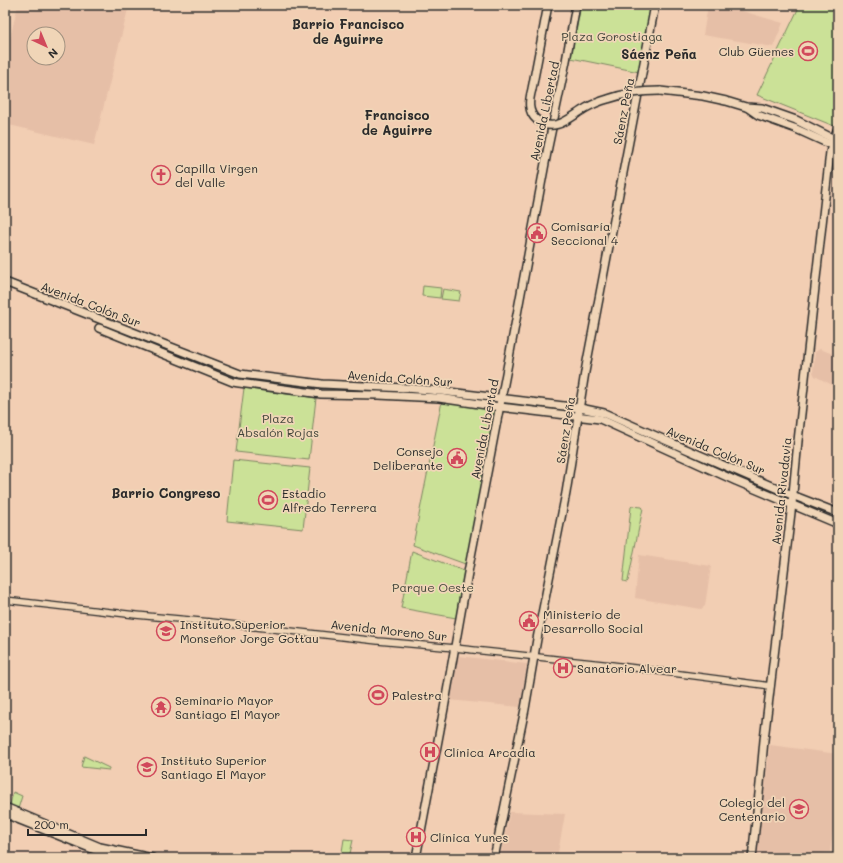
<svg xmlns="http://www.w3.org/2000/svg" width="843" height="863" viewBox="0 0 843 863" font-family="Mali,sans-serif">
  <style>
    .built { fill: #e6bfa7; fill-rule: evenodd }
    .green { fill: #cbe197; stroke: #7b8661 }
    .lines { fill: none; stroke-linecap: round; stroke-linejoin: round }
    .minor-casing { stroke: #2b2b2b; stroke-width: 8 }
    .major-casing { stroke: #2b2b2b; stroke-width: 10 }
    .minor { stroke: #f0d5b7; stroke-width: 5.5 }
    .major { stroke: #f0d5b7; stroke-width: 7 }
    .major-bridge-casing { stroke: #2b2b2b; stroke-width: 10; stroke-linecap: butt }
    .major-bridge { stroke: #f0d5b7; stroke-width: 7 }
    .labels { text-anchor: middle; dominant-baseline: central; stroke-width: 3.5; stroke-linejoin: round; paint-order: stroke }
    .park-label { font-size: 12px; fill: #43463b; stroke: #f0d5b7 }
    .poi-label { font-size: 12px; fill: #2b2b2b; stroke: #f0d5b7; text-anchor: start }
    .street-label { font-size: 12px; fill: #2b2b2b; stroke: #f0d5b7 }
    .neighbourhood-label { font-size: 13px; font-weight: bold; fill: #2b2b2b; stroke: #f0d5b7 }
  </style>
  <rect width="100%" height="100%" fill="#f2ceb3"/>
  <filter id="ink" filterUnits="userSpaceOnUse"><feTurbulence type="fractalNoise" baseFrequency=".025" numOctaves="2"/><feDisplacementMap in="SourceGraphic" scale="8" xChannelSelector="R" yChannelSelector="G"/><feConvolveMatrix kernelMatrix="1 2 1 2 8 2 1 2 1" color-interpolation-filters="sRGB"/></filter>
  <g filter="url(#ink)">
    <g class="built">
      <path d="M 18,5 L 129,5 L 94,145 L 5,124 L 5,59 ZM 34,34 L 58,34 L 58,58 L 34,58 Z"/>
      <path d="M 708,5 L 717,5 L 742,11 L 783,23 L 773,47 L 703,35 Z"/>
      <path d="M 820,349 L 838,356 L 838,388 L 815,376 L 813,372 L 815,352 Z"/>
      <path d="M 639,555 L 711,566 L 705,606 L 701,609 L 635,598 Z"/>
      <path d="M 458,656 L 527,664 L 520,707 L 449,700 Z"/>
      <path d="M 770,745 L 838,754 L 838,796 L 830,852 L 771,858 L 756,858 Z"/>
      <path d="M 510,812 L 565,814 L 557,858 L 500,858 Z"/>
    </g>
    <g class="green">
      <path d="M 581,5 L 652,5 L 639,72 L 571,58 Z"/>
      <path d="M 800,5 L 833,5 L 838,7 L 838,117 L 834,126 L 757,95 Z"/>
      <path d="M 423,286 L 441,288 L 440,298 L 422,296 Z"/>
      <path d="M 443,289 L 461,292 L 459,301 L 441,299 Z"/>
      <path d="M 244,388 L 316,398 L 309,460 L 236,452 Z"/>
      <path d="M 442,401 L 498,408 L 468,565 L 413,545 Z"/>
      <path d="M 233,460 L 310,468 L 303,529 L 227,521 Z"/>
      <path d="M 632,506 L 642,507 L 643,508 L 628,581 L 627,582 L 623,581 L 631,507 Z"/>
      <path d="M 412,551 L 464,571 L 456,618 L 401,608 Z"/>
      <path d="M 84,756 L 109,768 L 109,770 L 81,767 Z"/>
      <path d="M 13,792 L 22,796 L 18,809 L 10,805 Z"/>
      <path d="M 344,839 L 353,840 L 349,858 L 341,858 Z"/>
    </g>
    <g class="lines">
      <defs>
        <path id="minor" d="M 5,600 L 136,615 L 211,622 L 378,641 L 455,648 L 612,665 L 771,686"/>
        <g id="major">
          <path d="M 532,89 L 548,5"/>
          <path d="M 660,91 L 703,96 L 726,101 L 746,107 L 762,108 L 796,120 L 838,141"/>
          <path d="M 748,108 L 758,115 L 794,128 L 838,148"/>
          <path d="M 5,282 L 240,374 L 322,384 L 406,388 L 441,391 L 580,408 L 604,413 L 656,436 L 792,495 L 838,513"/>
          <path d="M 99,328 L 233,382 L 239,383 L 321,394 L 378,395 L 439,398 L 500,407 L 600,419 L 736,481 L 838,524"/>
          <path d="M 5,807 L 100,847 L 152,858"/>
          <path d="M 5,814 L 100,852 L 125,858"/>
          <path d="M 416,858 L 445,703 L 469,567 L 508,363 L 548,147 L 566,61 L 576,5"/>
          <path d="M 494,858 L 525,709 L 537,639 L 566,493 L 585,372 L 655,5"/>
          <path d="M 752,858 L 760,784 L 764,740 L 792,504 L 798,441 L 830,152 L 834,138 L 838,128"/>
        </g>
      </defs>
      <use href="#minor" class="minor-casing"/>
      <use href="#major" class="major-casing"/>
      <use href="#minor" class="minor"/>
      <use href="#major" class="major"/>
      <defs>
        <path id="major-bridge" d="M 532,89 C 529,100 527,112 537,120 C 555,134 570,117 586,108 C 593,104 601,101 608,99 C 625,93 642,91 660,91"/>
      </defs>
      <use href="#major-bridge" class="major-bridge-casing"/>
      <use href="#major-bridge" class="major-bridge"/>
    </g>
  </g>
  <defs>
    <symbol id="stadium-ring" viewBox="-11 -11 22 22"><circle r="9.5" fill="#f0d5b7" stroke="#d1495b" stroke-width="1.5"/><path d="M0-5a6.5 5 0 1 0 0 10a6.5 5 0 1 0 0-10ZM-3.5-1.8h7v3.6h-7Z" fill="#d1495b"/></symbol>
    <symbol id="church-ring" viewBox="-11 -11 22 22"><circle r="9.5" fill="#f0d5b7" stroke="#d1495b" stroke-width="1.5"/><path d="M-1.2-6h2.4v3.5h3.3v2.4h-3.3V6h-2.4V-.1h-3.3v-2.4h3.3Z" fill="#d1495b"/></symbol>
    <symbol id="civic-ring" viewBox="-11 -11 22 22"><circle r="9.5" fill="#f0d5b7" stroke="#d1495b" stroke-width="1.5"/><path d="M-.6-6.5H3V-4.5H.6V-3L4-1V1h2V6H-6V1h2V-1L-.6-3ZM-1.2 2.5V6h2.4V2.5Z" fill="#d1495b"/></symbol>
    <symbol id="university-ring" viewBox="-11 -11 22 22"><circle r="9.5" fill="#f0d5b7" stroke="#d1495b" stroke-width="1.5"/><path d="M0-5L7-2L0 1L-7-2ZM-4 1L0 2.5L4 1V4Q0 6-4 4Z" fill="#d1495b"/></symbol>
    <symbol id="hospital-ring" viewBox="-11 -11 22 22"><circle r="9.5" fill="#f0d5b7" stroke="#d1495b" stroke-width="1.5"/><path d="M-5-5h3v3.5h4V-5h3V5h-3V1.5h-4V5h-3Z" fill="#d1495b"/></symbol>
    <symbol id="temple-ring" viewBox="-11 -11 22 22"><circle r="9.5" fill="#f0d5b7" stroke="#d1495b" stroke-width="1.5"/><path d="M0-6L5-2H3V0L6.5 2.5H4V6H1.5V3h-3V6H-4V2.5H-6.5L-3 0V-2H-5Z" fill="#d1495b"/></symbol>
    <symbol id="school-ring" viewBox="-11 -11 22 22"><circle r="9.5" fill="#f0d5b7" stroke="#d1495b" stroke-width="1.5"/><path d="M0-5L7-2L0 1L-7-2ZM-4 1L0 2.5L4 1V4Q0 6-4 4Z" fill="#d1495b"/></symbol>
  </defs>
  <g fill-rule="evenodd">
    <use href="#stadium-ring" x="797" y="40" width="22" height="22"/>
    <use href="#church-ring" x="150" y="164" width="22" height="22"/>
    <use href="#civic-ring" x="526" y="222" width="22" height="22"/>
    <use href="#civic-ring" x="446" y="447" width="22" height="22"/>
    <use href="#stadium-ring" x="257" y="489" width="22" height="22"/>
    <use href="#civic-ring" x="518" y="610" width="22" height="22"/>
    <use href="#university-ring" x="155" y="620" width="22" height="22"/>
    <use href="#hospital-ring" x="552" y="657" width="22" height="22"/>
    <use href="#stadium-ring" x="367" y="684" width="22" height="22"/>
    <use href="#temple-ring" x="150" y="696" width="22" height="22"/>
    <use href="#hospital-ring" x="419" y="741" width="22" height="22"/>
    <use href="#university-ring" x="136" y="756" width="22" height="22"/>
    <use href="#school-ring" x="788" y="798" width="22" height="22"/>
    <use href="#hospital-ring" x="405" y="826" width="22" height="22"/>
  </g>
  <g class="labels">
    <g class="park-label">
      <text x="612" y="36">Plaza Gorostiaga</text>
      <text x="278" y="418">Plaza<tspan x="278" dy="14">Absalón Rojas</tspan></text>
      <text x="433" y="587">Parque Oeste</text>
    </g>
    <g class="poi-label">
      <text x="794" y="51" text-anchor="end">Club Güemes</text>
      <text x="175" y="168">Capilla Virgen<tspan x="175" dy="14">del Valle</tspan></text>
      <text x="551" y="226">Comisaría<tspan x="551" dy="14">Seccional 4</tspan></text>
      <text x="443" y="451" text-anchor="end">Consejo<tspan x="443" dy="14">Deliberante</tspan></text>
      <text x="282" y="493">Estadio<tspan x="282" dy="14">Alfredo Terrera</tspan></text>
      <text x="543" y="614">Ministerio de<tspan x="543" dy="14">Desarrollo Social</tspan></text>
      <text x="180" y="624">Instituto Superior<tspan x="180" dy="14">Monseñor Jorge Gottau</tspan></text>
      <text x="577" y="668">Sanatorio Alvear</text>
      <text x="392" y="695">Palestra</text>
      <text x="175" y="700">Seminario Mayor<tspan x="175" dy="14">Santiago El Mayor</tspan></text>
      <text x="444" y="752">Clínica Arcadia</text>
      <text x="161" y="760">Instituto Superior<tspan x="161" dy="14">Santiago El Mayor</tspan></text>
      <text x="785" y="802" text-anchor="end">Colegio del<tspan x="785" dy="14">Centenario</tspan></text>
      <text x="430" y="837">Clínica Yunes</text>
    </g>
    <g class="street-label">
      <text transform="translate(544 111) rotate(-78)">Avenida Libertad</text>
      <text transform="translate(623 111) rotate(-79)">Sáenz Peña</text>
      <text transform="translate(91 304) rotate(21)">Avenida Colón Sur</text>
      <text transform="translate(400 378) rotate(4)">Avenida Colón Sur</text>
      <text transform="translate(484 429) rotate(-79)">Avenida Libertad</text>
      <text transform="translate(565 430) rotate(-81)">Sáenz Peña</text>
      <text transform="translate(716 450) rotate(23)">Avenida Colón Sur</text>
      <text transform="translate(781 491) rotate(-84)">Avenida Rivadavia</text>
      <text transform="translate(389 630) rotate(6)">Avenida Moreno Sur</text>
    </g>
    <g class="neighbourhood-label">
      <text x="348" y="23">Barrio Francisco<tspan x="348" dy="15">de Aguirre</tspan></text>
      <text x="659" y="53">Sáenz Peña</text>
      <text x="397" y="114">Francisco<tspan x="397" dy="15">de Aguirre</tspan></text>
      <text x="166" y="492">Barrio Congreso</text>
    </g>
  </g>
  <rect width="843" height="863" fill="none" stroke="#f0d5b7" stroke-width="20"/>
  <rect x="10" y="10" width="823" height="843" fill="none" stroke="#2b2b2b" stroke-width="1.5" filter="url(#ink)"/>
  <g transform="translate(46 46) rotate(136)"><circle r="19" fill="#f0d5b7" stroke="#a1917f"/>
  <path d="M0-3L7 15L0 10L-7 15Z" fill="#d1495b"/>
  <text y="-6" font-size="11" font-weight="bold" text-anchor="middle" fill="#2b2b2b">N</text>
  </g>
  <path d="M28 829v6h118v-6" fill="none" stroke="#2b2b2b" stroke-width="2"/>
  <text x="34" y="829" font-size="12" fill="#2b2b2b" stroke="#f0d5b7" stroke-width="3" paint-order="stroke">200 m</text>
</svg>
